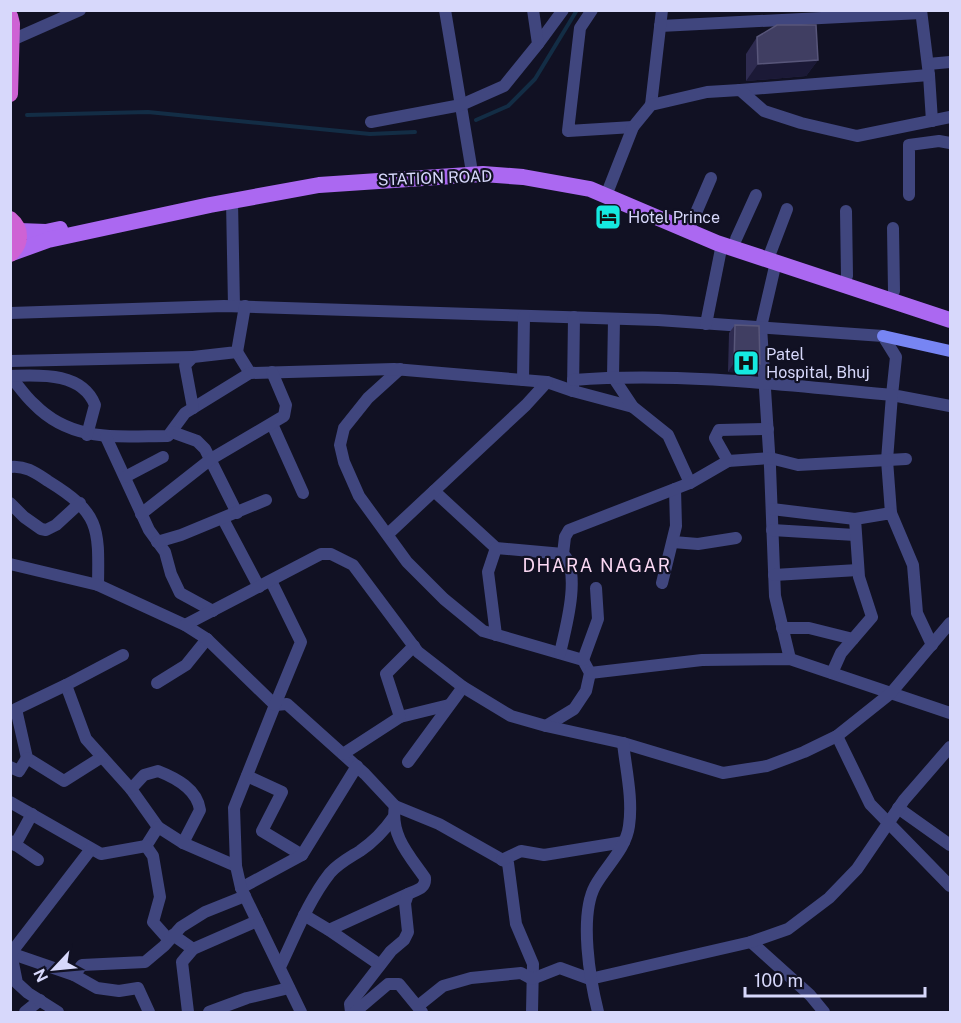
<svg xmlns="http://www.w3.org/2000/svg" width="961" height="1023" viewBox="0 0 961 1023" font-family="'Public Sans',sans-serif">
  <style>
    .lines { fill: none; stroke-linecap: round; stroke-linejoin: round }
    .stream { stroke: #132d45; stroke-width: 4 }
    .minor { stroke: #40467e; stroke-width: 12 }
    .tertiary { stroke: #40467e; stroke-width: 12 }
    .secondary { stroke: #7785f3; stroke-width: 12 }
    .primary { stroke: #ab68f1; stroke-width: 16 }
    .trunk { stroke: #ce62d4; stroke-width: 16 }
    .wall { fill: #2e2b50 }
    .shaded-wall { fill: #1b1936 }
    .building { fill: #403e62; stroke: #58567a; stroke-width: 1.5 }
    .labels { text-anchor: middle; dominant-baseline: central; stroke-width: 4.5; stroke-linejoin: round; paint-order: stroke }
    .street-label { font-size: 16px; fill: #d7d8fb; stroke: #111123 }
    .poi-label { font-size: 16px; fill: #d7d8fb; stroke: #111123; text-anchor: start }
    .neighbourhood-label { font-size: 18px; letter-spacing: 1.5px; fill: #fcd9f4; stroke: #111123 }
  </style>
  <rect width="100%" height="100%" fill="#111123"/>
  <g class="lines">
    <g class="stream">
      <path d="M 27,115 L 148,112 L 370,134 L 415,132"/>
      <path d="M 476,120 L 508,106 L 535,79 L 577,10"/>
    </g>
    <g class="minor">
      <path d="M 445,10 L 471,166"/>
      <path d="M 592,10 L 580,28 L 568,131 L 633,127"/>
      <path d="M 921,10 L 929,75 L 932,121"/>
      <path d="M 660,26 L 921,13"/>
      <path d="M 12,40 L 80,10"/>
      <path d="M 538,44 L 563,10"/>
      <path d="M 928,64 L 950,62"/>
      <path d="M 740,90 L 929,75"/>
      <path d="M 651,105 L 662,10"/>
      <path d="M 371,122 L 461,105 L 504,86 L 538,44 L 533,10"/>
      <path d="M 609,188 L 633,127 L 651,105 L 707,92 L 740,90 L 764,111 L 801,123 L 857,136 L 950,117"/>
      <path d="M 909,195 L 909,145 L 939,141 L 950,143"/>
      <path d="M 232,201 L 234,306"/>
      <path d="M 846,211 L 847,276"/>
      <path d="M 692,222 L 711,178"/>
      <path d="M 893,228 L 894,291"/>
      <path d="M 736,239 L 756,195"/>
      <path d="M 771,251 L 787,209"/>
      <path d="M 776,262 L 761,327 L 770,467 L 775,596 L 790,659"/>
      <path d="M 10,313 L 224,306 L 658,320 L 883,336 L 896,357 L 892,395 L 950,406"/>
      <path d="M 574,317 L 573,391 L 633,407"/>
      <path d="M 614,319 L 613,377 L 633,407 L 668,435 L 690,483"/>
      <path d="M 706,324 L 722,244"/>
      <path d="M 237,352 L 250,373"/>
      <path d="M 10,361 L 193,357"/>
      <path d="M 400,369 L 368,398 L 344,428 L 340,445 L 344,462 L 359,496 L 407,562 L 444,599 L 483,631 L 583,660 L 590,673 L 586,691 L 574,709 L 546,726"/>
      <path d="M 10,376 C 18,385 25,396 34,404 C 72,443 119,436 168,436 L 185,413 L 250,373 L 394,369 L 547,382 L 573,391"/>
      <path d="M 11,376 C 40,375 82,372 95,405 L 87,435"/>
      <path d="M 523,380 L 524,316"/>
      <path d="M 573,380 C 679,372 786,385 892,395 L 887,460 L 891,513"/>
      <path d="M 193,408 L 185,365 L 193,357 L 237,352 L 245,306"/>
      <path d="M 272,424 L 303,493"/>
      <path d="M 172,432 L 197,441 L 205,449 L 237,513"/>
      <path d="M 106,437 L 149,530 L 165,552 L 171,574 L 180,593 L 213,611"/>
      <path d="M 728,461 L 770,458 L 798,465 L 906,459"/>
      <path d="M 10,467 C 25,465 36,473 48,481 C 100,513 99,527 98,585"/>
      <path d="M 125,477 L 163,457"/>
      <path d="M 434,491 L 496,548 L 563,554"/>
      <path d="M 10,503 L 24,517 L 41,529 L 46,530 L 56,525 L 80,503"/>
      <path d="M 772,509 L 855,519"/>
      <path d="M 141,514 L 211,459 L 284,416 L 286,405 L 272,372"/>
      <path d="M 223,519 L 259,587"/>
      <path d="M 772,530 L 855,535"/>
      <path d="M 388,534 L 526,405 L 547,382"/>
      <path d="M 157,542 L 181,535 L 266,500"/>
      <path d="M 673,542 L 698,544 L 736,538"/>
      <path d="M 496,548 L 488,572 L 496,635"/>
      <path d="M 774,575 L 858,570"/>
      <path d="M 662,583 L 676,526 L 675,489"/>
      <path d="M 782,628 L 809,628 L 853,639"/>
      <path d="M 560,653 C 565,631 582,571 563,554 L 565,537 L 569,530 L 690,483 L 728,461 L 715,438 L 719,430 L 768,429"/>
      <path d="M 123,655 L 66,685 L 86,739 L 131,789 L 158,827 L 146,846 L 153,856 L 160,897 L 153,922 L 169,940"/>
      <path d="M 583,660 L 598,619 L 596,588"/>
      <path d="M 590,673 L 702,660 L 790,659 L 950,713"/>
      <path d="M 832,673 L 841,653 L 872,617 L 859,577 L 855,519 L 891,513 L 913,565 L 917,613 L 932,645"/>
      <path d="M 157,683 L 186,665 L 207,639"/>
      <path d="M 66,685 L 16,709 L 27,758 L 64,781 L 102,757"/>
      <path d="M 275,705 L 287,704 L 365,774 L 395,806 L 439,824 L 508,863 L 516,924 L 533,964 L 532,1012"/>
      <path d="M 400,717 L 449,705"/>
      <path d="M 837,736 L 870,804 L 950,886"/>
      <path d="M 343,754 L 400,717 L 386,674 L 414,646"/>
      <path d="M 408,762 L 463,687"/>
      <path d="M 10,767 L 19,771 L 27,758"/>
      <path d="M 247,776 L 282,792 L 262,831 L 302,855"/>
      <path d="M 131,789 L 144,775 L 158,771 C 176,778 197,789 200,810 L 183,843"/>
      <path d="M 10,802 L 101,854 L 146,846"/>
      <path d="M 898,808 L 950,845"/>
      <path d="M 158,827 L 183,843 L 236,866"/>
      <path d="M 10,841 L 38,860"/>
      <path d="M 15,845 L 32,814"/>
      <path d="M 502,860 L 521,851 L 544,855 L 624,842"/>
      <path d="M 241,888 L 302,855 L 357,766"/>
      <path d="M 304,915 L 329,930 L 380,965"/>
      <path d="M 329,930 L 408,894"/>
      <path d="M 173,935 L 193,949"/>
      <path d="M 751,942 L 810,995 L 824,1012"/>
      <path d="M 10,953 L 74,975 L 97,988 L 119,991 L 138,988 L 149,1012"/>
      <path d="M 280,967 C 295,936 308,901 330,873 C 339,863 349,858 360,851 C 373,842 384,831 393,818"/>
      <path d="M 74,975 L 82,965 L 145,962 L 164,946 L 181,927 L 205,912 L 245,896"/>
      <path d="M 418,1006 L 443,986 L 471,978 L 521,973 L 532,979 L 560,968 L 590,979 L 751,942 L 788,929 L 829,898 L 857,869 L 904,800 L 950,747"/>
      <path d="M 25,1012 L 40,1000"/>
      <path d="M 58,1012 L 28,993 L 17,983 L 11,953 L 91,849"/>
      <path d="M 188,1012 L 182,962 L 193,949 L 257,921"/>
      <path d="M 209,1012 L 247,998 L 289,988"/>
      <path d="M 351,1012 L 350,1004 L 391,951 L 404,940 L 408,932 L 405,903 L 408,894 C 416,890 426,889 425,878 C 409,855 390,835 395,806"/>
      <path d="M 355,1012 L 388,984 L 399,984 L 422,1012"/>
    </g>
    <g class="tertiary">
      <path d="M 10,564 L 98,585 L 185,625 L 207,639 L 275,705 L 234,808 L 236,866 L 241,888 L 301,1012"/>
      <path d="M 271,581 L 301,642 L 275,705"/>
      <path d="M 185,625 L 321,554 L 331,554 L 353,565 L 418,652 L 463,687 L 511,716 L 546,726 L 623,743 L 723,773 L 767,766 L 804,752 L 837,736 L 891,693 L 950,623"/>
      <path d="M 598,1012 C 590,980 579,916 595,886 C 606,866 626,849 629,826 C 633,799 626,770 623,743"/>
    </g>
    <path class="secondary" d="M 883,336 L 950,351"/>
    <g class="primary">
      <path d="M 19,231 L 46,232 L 60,229"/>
      <path d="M 12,253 L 48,240 L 210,205 L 319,185 L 483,174 L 523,177 L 590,189 L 717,243 L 950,320"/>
    </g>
    <g class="trunk">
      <path d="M 10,16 L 12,24 L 10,94"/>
      <path d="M 10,219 C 22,229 22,243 10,254"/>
    </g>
  </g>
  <g class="wall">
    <path d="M 757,37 L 818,60 L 806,76 L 746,81 L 746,54 Z"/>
    <path d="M 735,325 L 754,373 L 728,372 L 729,333 Z"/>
  </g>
  <g class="shaded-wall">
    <path d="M 818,60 L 806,76 L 746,81 L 758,64 Z"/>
    <path d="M 734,363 L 760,364 L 754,373 L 728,372 Z"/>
  </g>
  <g class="building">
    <path d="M 777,25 L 816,25 L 818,60 L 758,64 L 757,37 Z"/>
    <path d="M 735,325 L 759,326 L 760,364 L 734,363 Z"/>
  </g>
  <defs>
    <symbol id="hotel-square" viewBox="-11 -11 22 22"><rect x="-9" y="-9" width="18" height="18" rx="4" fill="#15e9e0" stroke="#111123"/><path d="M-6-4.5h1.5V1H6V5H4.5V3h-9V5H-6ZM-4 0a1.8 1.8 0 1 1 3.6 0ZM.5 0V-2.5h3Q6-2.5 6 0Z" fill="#111"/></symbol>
    <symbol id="hospital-square" viewBox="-11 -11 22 22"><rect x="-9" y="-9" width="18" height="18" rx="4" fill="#15e9e0" stroke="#111123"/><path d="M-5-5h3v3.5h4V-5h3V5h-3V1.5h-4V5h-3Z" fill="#111"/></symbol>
  </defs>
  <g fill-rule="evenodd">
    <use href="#hotel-square" x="593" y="202" width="30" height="30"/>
    <use href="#hospital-square" x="731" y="348" width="30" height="30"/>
  </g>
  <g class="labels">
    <g class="street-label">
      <text transform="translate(435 178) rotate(-2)">STATION ROAD</text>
    </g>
    <g class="poi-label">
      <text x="628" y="217">Hotel Prince</text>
      <text x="766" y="354">Patel<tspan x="766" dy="18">Hospital, Bhuj</tspan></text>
    </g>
    <g class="neighbourhood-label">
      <text x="597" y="565">DHARA NAGAR</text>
    </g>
  </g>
  <rect width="961" height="1023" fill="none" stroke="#d7d8fb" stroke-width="24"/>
  <g transform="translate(54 969) rotate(244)" stroke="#111123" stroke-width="4.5" paint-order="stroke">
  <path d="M0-4.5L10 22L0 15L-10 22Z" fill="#d7d8fb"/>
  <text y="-9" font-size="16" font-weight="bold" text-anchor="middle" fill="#d7d8fb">N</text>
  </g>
  <path d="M745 987v9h180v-9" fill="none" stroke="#d7d8fb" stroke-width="3"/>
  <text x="754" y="987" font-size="18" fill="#d7d8fb" stroke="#111123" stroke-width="4.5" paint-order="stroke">100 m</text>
</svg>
